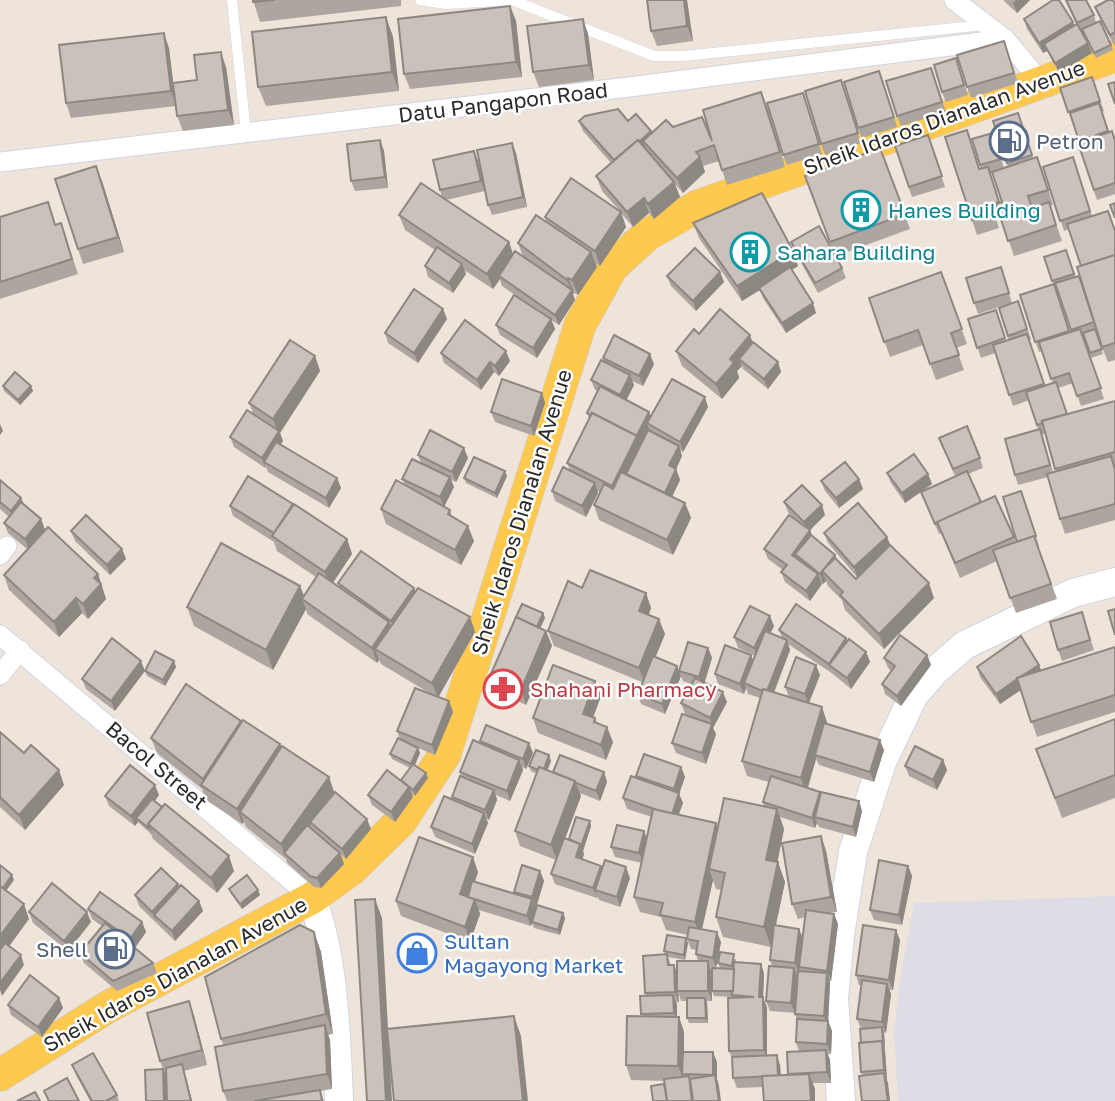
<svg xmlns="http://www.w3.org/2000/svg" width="1115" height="1101" viewBox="0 0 1115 1101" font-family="'Golos Text',sans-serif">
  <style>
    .industrial { fill: #dedce5 }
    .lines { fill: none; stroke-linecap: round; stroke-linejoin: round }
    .service-casing { stroke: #cfd5e5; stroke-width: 11 }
    .minor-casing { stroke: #cfd5e5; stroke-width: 21 }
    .secondary-casing { stroke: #cfd5e5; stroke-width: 30 }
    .primary-casing { stroke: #c8c8c8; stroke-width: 33 }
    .service { stroke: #fff; stroke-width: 10 }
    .minor { stroke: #fff; stroke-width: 19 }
    .secondary { stroke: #fff; stroke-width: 28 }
    .primary { stroke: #ffc84e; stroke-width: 32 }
    .wall { fill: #ada6a0; fill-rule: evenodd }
    .shaded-wall { fill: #8d8782 }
    .building { fill: #c9c1ba; stroke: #8d8782; stroke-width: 2 }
    .labels { text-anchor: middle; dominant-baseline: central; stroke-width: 5; stroke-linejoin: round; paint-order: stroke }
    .street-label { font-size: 21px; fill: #2a2a2a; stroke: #fff }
    .service-label { font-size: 21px; fill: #4e5e75; stroke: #fff; text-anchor: start }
    .culture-label { font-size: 21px; fill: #0d838f; stroke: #fff; text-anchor: start }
    .health-label { font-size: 21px; fill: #be3a42; stroke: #fff; text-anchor: start }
    .shop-label { font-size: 21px; fill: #366cbe; stroke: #fff; text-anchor: start }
  </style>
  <rect width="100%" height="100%" fill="#eee4da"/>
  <path class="industrial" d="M 1115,896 L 1115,1101 L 898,1101 L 894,1032 L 901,976 L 914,903 Z"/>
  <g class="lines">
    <defs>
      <g id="service">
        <path d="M 232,0 L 246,133"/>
        <path d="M 420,0 L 446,4 L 512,0 L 654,56 L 683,56 L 984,25"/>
      </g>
      <g id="minor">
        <path d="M 954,0 L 1005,39 L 1041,82"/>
        <path d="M 0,162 L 629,87 L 1005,39"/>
        <path d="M 0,555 L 7,546"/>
        <path d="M 0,635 L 312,898"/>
        <path d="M 0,675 L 20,650"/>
      </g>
      <g id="secondary">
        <path d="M 312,898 C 335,962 336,1033 339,1101"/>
        <path d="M 841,1101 L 834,999 L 840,935 L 853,852 L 882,762 L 914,695 L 935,671 L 965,645 L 1073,593 L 1115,582"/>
      </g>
      <path id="primary" d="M 0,1075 L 106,1008 L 312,898 L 352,869 L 401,821 L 445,754 L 580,325 L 612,267 L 647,235 L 698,206 L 1115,56"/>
    </defs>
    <use href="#service" class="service-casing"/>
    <use href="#minor" class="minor-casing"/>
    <use href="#secondary" class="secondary-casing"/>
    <use href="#primary" class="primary-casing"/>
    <use href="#service" class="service"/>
    <use href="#minor" class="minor"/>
    <use href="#secondary" class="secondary"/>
    <use href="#primary" class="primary"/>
  </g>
  <g class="wall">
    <path d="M 253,0 L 401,0 L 401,6 L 260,22 Z"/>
    <path d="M 647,0 L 687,0 L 693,41 L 657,46 L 651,31 Z"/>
    <path d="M 1003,0 L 1030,0 L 1017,13 Z"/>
    <path d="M 1065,0 L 1094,15 L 1096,23 L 1111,45 L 1113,50 L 1096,58 L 1083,32 L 1082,33 L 1092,53 L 1059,73 L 1047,51 L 1043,53 L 1027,29 L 1024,19 L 1073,22 L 1074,25 L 1076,24 Z"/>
    <path d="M 1115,3 L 1115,45 L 1114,45 L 1099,17 L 1095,7 Z"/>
    <path d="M 510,6 L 516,21 L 522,77 L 410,89 L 404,74 Z"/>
    <path d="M 386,17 L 393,37 L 399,91 L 266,106 L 258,87 Z"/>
    <path d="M 583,19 L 588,34 L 594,80 L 539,87 L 533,72 Z"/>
    <path d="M 1004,41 L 1018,83 L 971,98 L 967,87 Z"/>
    <path d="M 169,48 L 173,82 L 197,80 L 226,67 L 234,125 L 183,131 L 177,116 L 176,106 L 71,118 L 66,103 Z"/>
    <path d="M 956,58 L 968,95 L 946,102 L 942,92 Z"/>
    <path d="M 931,68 L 946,112 L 901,126 L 897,116 Z"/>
    <path d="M 1092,77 L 1104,111 L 1102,112 L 1109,132 L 1115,141 L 1115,194 L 1097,200 L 1078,143 L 1079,142 L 1060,88 Z"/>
    <path d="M 841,80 L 861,143 L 825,155 L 821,144 Z"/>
    <path d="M 883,81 L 897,127 L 862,138 L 858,128 Z"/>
    <path d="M 803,93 L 822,154 L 787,165 L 783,155 Z"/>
    <path d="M 767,107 L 785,167 L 727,185 L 719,161 L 703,166 L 705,172 L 683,193 L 675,184 L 680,197 L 654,219 L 649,213 L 633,227 L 621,213 L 626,227 L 600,266 L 595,263 L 597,267 L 578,295 L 574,293 L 573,294 L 575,300 L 559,325 L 551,320 L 555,329 L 537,358 L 500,335 L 496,325 L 534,308 L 502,286 L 500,279 L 493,289 L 464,270 L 466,274 L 453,293 L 428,277 L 425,266 L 435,250 L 405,230 L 399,215 L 442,197 L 440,190 L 474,151 L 478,161 L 485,191 L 446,200 L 509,242 L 513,254 L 523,257 L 518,243 L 546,222 L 545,217 L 620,211 L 602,191 L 596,176 L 611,163 L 583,131 L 579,121 L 628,121 L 651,131 L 652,133 L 673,127 L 712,141 Z"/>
    <path d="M 1018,113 L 1033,158 L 1037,157 L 1043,172 L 1053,205 L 1050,206 L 1062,241 L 1014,256 L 1001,218 L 996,219 L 999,228 L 977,235 L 972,220 L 980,169 L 981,169 L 972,139 L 993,133 L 1004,168 L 1008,167 L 993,121 ZM 990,173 L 993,173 L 1002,202 L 1000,203 Z"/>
    <path d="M 928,135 L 945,187 L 912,197 L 895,146 Z"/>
    <path d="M 380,140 L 384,151 L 388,188 L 355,191 L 351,181 Z"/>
    <path d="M 880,148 L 910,229 L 836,256 L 842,268 L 846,278 L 818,293 L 795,252 L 791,242 L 833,251 L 805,176 Z"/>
    <path d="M 516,153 L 527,207 L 492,215 L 488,205 Z"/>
    <path d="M 1073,157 L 1092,216 L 1115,229 L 1115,360 L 1108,362 L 1102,347 L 1081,266 L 1069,229 L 1064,231 L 1043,167 Z"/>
    <path d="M 102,181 L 124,252 L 83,264 L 78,249 Z"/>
    <path d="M 0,217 L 56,225 L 61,223 L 78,274 L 0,299 Z"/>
    <path d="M 693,223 L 798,266 L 792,270 L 816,313 L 786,333 L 763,298 L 760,290 L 742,301 L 699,238 Z"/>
    <path d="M 1066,250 L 1076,277 L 1079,276 L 1098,333 L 1097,333 L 1103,354 L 1091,358 L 1084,337 L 1083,337 L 1104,399 L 1081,406 L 1073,383 L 1058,388 L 1067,414 L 1115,401 L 1115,520 L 1065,534 L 1060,519 L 1048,477 L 1018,485 L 1015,475 L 1038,429 L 1029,400 L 1013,406 L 995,353 L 981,358 L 968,319 L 996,310 L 1006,341 L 1009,340 L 999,308 L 1018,301 L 1031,339 L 1029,340 L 1045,386 L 1053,383 L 1042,351 L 1039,352 L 1020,295 L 1053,284 L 1044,257 ZM 1057,291 L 1058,291 L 1071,332 L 1070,332 ZM 1046,433 L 1056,471 L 1053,472 L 1042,435 Z"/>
    <path d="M 720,272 L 724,282 L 696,311 L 671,286 L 667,276 Z"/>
    <path d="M 941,272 L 967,344 L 956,348 L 964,370 L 936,380 L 923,345 L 890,357 L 869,298 Z"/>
    <path d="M 1004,277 L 1012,303 L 978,314 L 966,278 Z"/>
    <path d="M 443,309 L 447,319 L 418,363 L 388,343 L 385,333 Z"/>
    <path d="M 699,334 L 750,335 L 752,342 L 778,362 L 781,372 L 768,389 L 743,369 L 742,366 L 737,371 L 739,378 L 722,399 L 682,366 L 676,351 Z"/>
    <path d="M 441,353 L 510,361 L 499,376 L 494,372 L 481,390 L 444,363 Z"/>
    <path d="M 315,356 L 320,371 L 280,433 L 283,441 L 281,444 L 337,478 L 341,488 L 329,508 L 268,472 L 266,467 L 265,468 L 234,447 L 230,437 L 253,413 L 249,403 Z"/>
    <path d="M 603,358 L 654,364 L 643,386 L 632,381 L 634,385 L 626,400 L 649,412 L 651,417 L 708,407 L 683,452 L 680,450 L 682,456 L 676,469 L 680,480 L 672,497 L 685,503 L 691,518 L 673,555 L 599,520 L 594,505 L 600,492 L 597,491 L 598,493 L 586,517 L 555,501 L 552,491 L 570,470 L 567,463 L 589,419 L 587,413 L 598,391 L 595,390 L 591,380 L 605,362 Z"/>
    <path d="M 3,386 L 31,386 L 33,391 L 20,405 L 4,391 Z"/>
    <path d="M 542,393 L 545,403 L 534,436 L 495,422 L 491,412 Z"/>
    <path d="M 939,438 L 980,458 L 983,468 L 968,474 L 981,502 L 1014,537 L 1016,542 L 1017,542 L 1021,491 L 1039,546 L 1038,547 L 1057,599 L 1016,613 L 997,561 L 960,578 L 941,533 L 939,534 L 921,492 L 905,503 L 891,483 L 887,473 L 928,474 L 932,484 L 923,491 L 955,476 Z"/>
    <path d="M 418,455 L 468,458 L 456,482 L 451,480 L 454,487 L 444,507 L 450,510 L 452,517 L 474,541 L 461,565 L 386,524 L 381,509 L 405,485 L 402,479 L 421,463 Z"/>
    <path d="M 507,476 L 497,498 L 466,483 L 464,478 Z"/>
    <path d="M 859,479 L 863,489 L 839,508 L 825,491 L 821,481 Z"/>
    <path d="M 0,480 L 21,498 L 24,505 L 41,519 L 45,530 L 98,574 L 106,599 L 88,619 L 82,613 L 59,637 L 9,590 L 4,575 L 27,549 L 8,533 L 4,523 L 9,517 L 0,509 Z"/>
    <path d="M 784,502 L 825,515 L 810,530 L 812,536 L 835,555 L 837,560 L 856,579 L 857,577 L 828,543 L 824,533 L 887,537 L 890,545 L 934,598 L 884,649 L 845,610 L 842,600 L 828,586 L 826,581 L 823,584 L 821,582 L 822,584 L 810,601 L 785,582 L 781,572 L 783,570 L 768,559 L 764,549 L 795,520 L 788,512 Z"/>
    <path d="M 230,506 L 347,539 L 352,554 L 333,583 L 339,587 L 338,583 L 414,588 L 415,591 L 470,617 L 475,632 L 438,697 L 449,701 L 453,712 L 435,755 L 418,748 L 420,753 L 415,765 L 428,778 L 415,796 L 412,793 L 413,797 L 395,822 L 372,805 L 368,795 L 401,780 L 410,768 L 392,759 L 390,754 L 400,739 L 397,731 L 431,694 L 381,664 L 379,660 L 377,663 L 307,614 L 306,609 L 273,670 L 194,626 L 187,607 L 300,586 L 304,595 L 316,577 L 277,551 L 274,542 L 233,516 Z"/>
    <path d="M 71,531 L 122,549 L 126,559 L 110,575 L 75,541 Z"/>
    <path d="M 582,588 L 646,593 L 651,608 L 649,615 L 665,634 L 655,657 L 677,666 L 681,676 L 665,714 L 641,704 L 638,694 L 642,682 L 554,646 L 548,631 Z"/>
    <path d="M 543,613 L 545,618 L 540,628 L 546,631 L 552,646 L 526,705 L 495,691 L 490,676 Z"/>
    <path d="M 1085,622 L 1094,650 L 1062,661 L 1058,650 Z"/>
    <path d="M 774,626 L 770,633 L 782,638 L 779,630 L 846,638 L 847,641 L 866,652 L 870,662 L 851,689 L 833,674 L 788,644 L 790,650 L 774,693 L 789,697 L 785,687 L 820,675 L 809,703 L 827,722 L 827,724 L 884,750 L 874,782 L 819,765 L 816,759 L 808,788 L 820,792 L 821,794 L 859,801 L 862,811 L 856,837 L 819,827 L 817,823 L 815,828 L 780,817 L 784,829 L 777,862 L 785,882 L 776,925 L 799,929 L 803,939 L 805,917 L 798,919 L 792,904 L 821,836 L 826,851 L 837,912 L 830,913 L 834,914 L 838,924 L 831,981 L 830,981 L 828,1021 L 832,1031 L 831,1054 L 828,1054 L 830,1060 L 831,1083 L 813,1083 L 815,1089 L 815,1101 L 764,1101 L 763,1087 L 737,1088 L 733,1078 L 732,1058 L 729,1051 L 733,998 L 733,997 L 714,996 L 712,991 L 720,968 L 718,963 L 736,959 L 736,962 L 761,964 L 764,974 L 763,998 L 767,1007 L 767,1055 L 780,1065 L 781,1075 L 788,1075 L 799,1051 L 796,1042 L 797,1021 L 795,1013 L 770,1011 L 766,1001 L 772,966 L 770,960 L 773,939 L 771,947 L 723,937 L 716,917 L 721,890 L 716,889 L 713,880 L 702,930 L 721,942 L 716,968 L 710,967 L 711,971 L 712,1001 L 707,1001 L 708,1023 L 689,1023 L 687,1018 L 687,1001 L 681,1001 L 679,994 L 679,1002 L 676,1003 L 677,1017 L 679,1017 L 684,1032 L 684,1052 L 717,1062 L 717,1079 L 719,1086 L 664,1084 L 665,1081 L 631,1080 L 626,1065 L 642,1016 L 641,1014 L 646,996 L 645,993 L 665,955 L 664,951 L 688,943 L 685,960 L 668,957 L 671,965 L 677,974 L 698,961 L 696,954 L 696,950 L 691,949 L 687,939 L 688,935 L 666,930 L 661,917 L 640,912 L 634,897 L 642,863 L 615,857 L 611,847 L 647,839 L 652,817 L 627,809 L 623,798 L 637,778 L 636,776 L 681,767 L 685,777 L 679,794 L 683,803 L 678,815 L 716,823 L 718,827 L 764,807 L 763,802 L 769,782 L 747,776 L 742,761 L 760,698 L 748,694 L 746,688 L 744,694 L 718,684 L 715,674 L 753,661 L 755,656 L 738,648 L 734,637 Z"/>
    <path d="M 112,638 L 115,711 L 86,689 L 82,679 Z"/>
    <path d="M 1115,647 L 1115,712 L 1037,737 L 1021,690 L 1000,704 L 980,677 L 977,667 L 1039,665 L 1041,671 Z"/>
    <path d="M 708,648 L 712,658 L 704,682 L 727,702 L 713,728 L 716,734 L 706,764 L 676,753 L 672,743 L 693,717 L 685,714 L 681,703 L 691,684 L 683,681 L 679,671 Z"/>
    <path d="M 927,655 L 931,665 L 901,706 L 885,694 L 882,684 L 891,671 L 888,668 L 884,658 Z"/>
    <path d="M 174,661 L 176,667 L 165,686 L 147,676 L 145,671 Z"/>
    <path d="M 595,681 L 601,696 L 593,717 L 595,718 L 597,723 L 613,742 L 606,760 L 538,733 L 533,718 Z"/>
    <path d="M 1115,719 L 1115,798 L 1062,818 L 1036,749 Z"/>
    <path d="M 241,723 L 280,744 L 281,747 L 329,777 L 334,792 L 328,801 L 371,829 L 346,859 L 341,855 L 344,864 L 321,888 L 314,887 L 287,863 L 286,859 L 246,827 L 244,822 L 242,824 L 206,800 L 202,789 L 157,753 L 151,738 Z"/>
    <path d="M 0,732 L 24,753 L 64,785 L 25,830 L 0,807 Z"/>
    <path d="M 480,741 L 533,753 L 526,769 L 522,767 L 523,770 L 510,801 L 496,795 L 497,800 L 489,820 L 486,819 L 488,823 L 475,854 L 435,837 L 431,827 L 453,800 L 452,797 L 461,777 L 460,772 L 481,744 Z"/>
    <path d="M 943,760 L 947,770 L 937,790 L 909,776 L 905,766 Z"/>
    <path d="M 551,761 L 547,770 L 553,772 L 604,772 L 607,782 L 600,801 L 580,793 L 581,796 L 565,838 L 569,839 L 590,821 L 591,826 L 583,851 L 584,854 L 582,859 L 601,866 L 602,868 L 630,878 L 620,907 L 599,900 L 598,897 L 597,898 L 555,884 L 551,874 L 556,860 L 520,846 L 515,831 L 537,774 L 531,771 L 529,766 Z"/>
    <path d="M 159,795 L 155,801 L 234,871 L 217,893 L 153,839 L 151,834 L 138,822 L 135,826 L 109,806 L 105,796 Z"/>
    <path d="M 908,866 L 912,876 L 902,925 L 874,920 L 870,910 Z"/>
    <path d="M 540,871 L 544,881 L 536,907 L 536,908 L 563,913 L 565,918 L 560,935 L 534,928 L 532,923 L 531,926 L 479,910 L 480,914 L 470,942 L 401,916 L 396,901 L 478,872 L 475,882 L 514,893 L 514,892 Z"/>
    <path d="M 179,887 L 199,901 L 203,911 L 175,941 L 139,906 L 135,895 Z"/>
    <path d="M 229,889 L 260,895 L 242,909 L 231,894 Z"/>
    <path d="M 88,909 L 142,922 L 146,932 L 135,948 L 153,963 L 157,973 L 117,991 L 84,963 L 80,953 L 102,926 L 92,919 Z"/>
    <path d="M 29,912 L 91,922 L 68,951 L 33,923 Z"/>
    <path d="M 314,932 L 321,952 L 333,1034 L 328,1035 L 330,1040 L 332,1089 L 320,1091 L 324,1101 L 227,1101 L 223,1091 L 224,1046 L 221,1039 Z"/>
    <path d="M 900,940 L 893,990 L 889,990 L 891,994 L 886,1033 L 884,1032 L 887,1080 L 890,1101 L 862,1101 L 861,1029 L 857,1019 L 862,986 L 859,985 L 856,975 Z"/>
    <path d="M 59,998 L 63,1008 L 42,1037 L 11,1015 L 8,1005 Z"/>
    <path d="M 189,1001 L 194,1016 L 207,1065 L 184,1071 L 192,1101 L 146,1101 L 163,1069 L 160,1061 Z"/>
    <path d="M 72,1065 L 117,1095 L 119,1101 L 90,1101 L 76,1075 Z"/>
  </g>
  <g class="shaded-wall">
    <path d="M 684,0 L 687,0 L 693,41 L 687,26 Z"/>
    <path d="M 1016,0 L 1030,0 L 1017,13 L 1013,3 Z"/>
    <path d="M 510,6 L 516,21 L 522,77 L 516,62 Z"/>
    <path d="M 386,17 L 393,37 L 399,91 L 392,72 Z"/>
    <path d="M 583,19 L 588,34 L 594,80 L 589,65 Z"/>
    <path d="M 1073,22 L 1077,32 L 1044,44 L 1047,51 L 1043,53 L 1039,43 Z"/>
    <path d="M 164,33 L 169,48 L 176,106 L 171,91 Z"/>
    <path d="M 1088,43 L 1092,53 L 1059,73 L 1055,63 Z"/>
    <path d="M 221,52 L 226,67 L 234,125 L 228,110 Z"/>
    <path d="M 761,92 L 767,107 L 785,167 L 780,152 Z"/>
    <path d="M 651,131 L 655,141 L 643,141 L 646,149 L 616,163 Z"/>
    <path d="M 380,140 L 384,151 L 388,188 L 385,177 Z"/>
    <path d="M 512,143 L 516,153 L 527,207 L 523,197 Z"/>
    <path d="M 474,151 L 478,161 L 485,191 L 481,181 Z"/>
    <path d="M 700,157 L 705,172 L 683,193 L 677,178 Z"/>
    <path d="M 96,166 L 102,181 L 124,252 L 118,237 Z"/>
    <path d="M 674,182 L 680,197 L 654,219 L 648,204 Z"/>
    <path d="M 644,198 L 649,213 L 633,227 L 627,212 Z"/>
    <path d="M 621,212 L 626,227 L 600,266 L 595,251 Z"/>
    <path d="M 509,242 L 514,257 L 499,276 L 500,279 L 493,289 L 487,274 Z"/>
    <path d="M 793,251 L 798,266 L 742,301 L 737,286 Z"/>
    <path d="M 591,252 L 597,267 L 578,295 L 572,280 Z"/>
    <path d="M 462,264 L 466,274 L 453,293 L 449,283 Z"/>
    <path d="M 720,272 L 724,282 L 696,311 L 693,301 Z"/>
    <path d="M 568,278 L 574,293 L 573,294 L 575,300 L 559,325 L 555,315 L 571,291 L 567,280 Z"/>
    <path d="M 813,303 L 816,313 L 786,333 L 782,323 Z"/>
    <path d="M 443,309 L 447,319 L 418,363 L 414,353 Z"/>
    <path d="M 551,319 L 555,329 L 537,358 L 533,348 Z"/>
    <path d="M 750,335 L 755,350 L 739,359 L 742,366 L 737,371 L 739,378 L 722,399 L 716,384 L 730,359 Z"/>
    <path d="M 506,351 L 510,361 L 499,376 L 495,366 Z"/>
    <path d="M 650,354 L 654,364 L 643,386 L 639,376 Z"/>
    <path d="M 315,356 L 320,371 L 280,433 L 283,441 L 268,464 L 264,462 L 265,468 L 262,458 L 278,432 L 273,419 Z"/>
    <path d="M 490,362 L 494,372 L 481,390 L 477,380 Z"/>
    <path d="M 778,362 L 781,372 L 768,389 L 764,379 Z"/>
    <path d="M 630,375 L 634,385 L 624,405 L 620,395 Z"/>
    <path d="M 31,386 L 33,391 L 20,405 L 18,400 Z"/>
    <path d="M 542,393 L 545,403 L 534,436 L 531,426 Z"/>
    <path d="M 705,397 L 708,407 L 683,452 L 680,442 Z"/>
    <path d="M 649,412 L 653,422 L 647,423 L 649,429 L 640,446 L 617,501 L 612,486 Z"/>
    <path d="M 0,424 L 3,431 L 0,435 Z"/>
    <path d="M 679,446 L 682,456 L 673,476 L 669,465 Z"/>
    <path d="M 464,448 L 468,458 L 456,482 L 452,472 Z"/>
    <path d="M 676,469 L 680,480 L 668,505 L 664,494 Z"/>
    <path d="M 505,471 L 507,476 L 497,498 L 495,493 Z"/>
    <path d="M 928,474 L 932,484 L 905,503 L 902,493 Z"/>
    <path d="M 450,477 L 454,487 L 444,507 L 440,497 Z"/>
    <path d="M 337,478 L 341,488 L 329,508 L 326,498 Z"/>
    <path d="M 859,479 L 863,489 L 839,508 L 836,498 Z"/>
    <path d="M 595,483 L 598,493 L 586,517 L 582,506 Z"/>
    <path d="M 21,498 L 25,508 L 15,522 L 11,511 Z"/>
    <path d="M 685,503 L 691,518 L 673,555 L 667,540 Z"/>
    <path d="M 822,505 L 825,515 L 810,530 L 814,540 L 795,554 L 798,562 L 792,555 L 808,533 L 804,522 Z"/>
    <path d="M 41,519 L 45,530 L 29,550 L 25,539 Z"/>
    <path d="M 468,526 L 474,541 L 461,565 L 455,550 Z"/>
    <path d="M 887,537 L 891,547 L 857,577 L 854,567 Z"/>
    <path d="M 347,539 L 352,554 L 330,587 L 325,572 Z"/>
    <path d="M 122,549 L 126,559 L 110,575 L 107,565 Z"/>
    <path d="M 835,555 L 839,565 L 822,571 L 826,581 L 823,584 L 820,574 Z"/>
    <path d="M 98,574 L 106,599 L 88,619 L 83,604 L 94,578 Z"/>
    <path d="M 818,574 L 822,584 L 810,601 L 806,591 Z"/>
    <path d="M 929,583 L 934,598 L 884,649 L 879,634 Z"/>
    <path d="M 300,586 L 306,602 L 302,599 L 306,609 L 273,670 L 266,650 Z"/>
    <path d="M 414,588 L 420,603 L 397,636 L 391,621 Z"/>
    <path d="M 646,593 L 651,608 L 644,626 L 639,611 Z"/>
    <path d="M 76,598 L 82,613 L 59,637 L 54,622 Z"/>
    <path d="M 543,613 L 545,618 L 537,635 L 536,630 Z"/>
    <path d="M 770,616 L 774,626 L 758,658 L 754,648 Z"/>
    <path d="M 470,617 L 475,632 L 438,698 L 432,683 Z"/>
    <path d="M 659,619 L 665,634 L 645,683 L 639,668 Z"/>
    <path d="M 389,622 L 395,638 L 375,649 L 379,660 L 377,663 L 372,648 Z"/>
    <path d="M 546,631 L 552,646 L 526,705 L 521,690 Z"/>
    <path d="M 846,638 L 850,648 L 829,665 L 832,674 L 829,664 Z"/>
    <path d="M 787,640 L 790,650 L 770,702 L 766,692 Z"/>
    <path d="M 708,648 L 712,658 L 703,688 L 699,677 Z"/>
    <path d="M 866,652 L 870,662 L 851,689 L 847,678 Z"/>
    <path d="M 751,655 L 755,665 L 744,683 L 746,688 L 744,694 L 740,684 Z"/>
    <path d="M 927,655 L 931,665 L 901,706 L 897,696 Z"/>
    <path d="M 141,661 L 145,671 L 115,711 L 111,701 Z"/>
    <path d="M 174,661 L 176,667 L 165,686 L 163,680 Z"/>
    <path d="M 816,665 L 820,675 L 808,705 L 805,694 Z"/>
    <path d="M 1039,665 L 1043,675 L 1000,704 L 996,694 Z"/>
    <path d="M 677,666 L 681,676 L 665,714 L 662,704 Z"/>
    <path d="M 595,681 L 601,696 L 589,729 L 583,714 Z"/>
    <path d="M 723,692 L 727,702 L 713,728 L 716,734 L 706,764 L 702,753 L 712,724 L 710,718 Z"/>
    <path d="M 449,701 L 453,712 L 435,755 L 432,745 Z"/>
    <path d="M 822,707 L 827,722 L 817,756 L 815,755 L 816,759 L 806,793 L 801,778 Z"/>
    <path d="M 241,721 L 246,736 L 206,788 L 203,779 Z"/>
    <path d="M 607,727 L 613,742 L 606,760 L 601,745 Z"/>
    <path d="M 880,740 L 884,750 L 874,782 L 870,772 Z"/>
    <path d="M 529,743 L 533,753 L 526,769 L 523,759 Z"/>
    <path d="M 280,744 L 285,759 L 240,812 L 244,822 L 242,824 L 237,809 Z"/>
    <path d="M 418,748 L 420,753 L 413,769 L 411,764 Z"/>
    <path d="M 549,755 L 551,761 L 545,777 L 543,772 Z"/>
    <path d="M 519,760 L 523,770 L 510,801 L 507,791 Z"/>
    <path d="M 943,760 L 947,770 L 937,790 L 933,780 Z"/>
    <path d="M 681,767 L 685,777 L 679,794 L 683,803 L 675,825 L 671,815 L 677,798 L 674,789 Z"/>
    <path d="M 59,770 L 64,785 L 25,830 L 19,815 Z"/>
    <path d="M 604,772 L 607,782 L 600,801 L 596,791 Z"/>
    <path d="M 426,773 L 428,778 L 415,796 L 413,790 Z"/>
    <path d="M 329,777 L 334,792 L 312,823 L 310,822 L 311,824 L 288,857 L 284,854 L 281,844 Z"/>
    <path d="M 575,781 L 581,796 L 557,860 L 551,845 Z"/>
    <path d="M 155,785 L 159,795 L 139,821 L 136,818 L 138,822 L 135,826 L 131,816 Z"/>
    <path d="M 409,787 L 413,797 L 395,822 L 391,812 Z"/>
    <path d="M 494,790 L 497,800 L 489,820 L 485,810 Z"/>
    <path d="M 820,792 L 824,802 L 815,817 L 817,823 L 815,828 L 812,818 Z"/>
    <path d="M 859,801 L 862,811 L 856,837 L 853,827 Z"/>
    <path d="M 777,809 L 784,829 L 774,880 L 766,860 Z"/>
    <path d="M 484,813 L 488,823 L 475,854 L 472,844 Z"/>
    <path d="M 367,819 L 371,829 L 346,859 L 342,849 Z"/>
    <path d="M 590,821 L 591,826 L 583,851 L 584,854 L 580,867 L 576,857 Z"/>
    <path d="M 716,823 L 722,839 L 709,869 L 713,880 L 700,937 L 695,922 Z"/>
    <path d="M 644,831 L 648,841 L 643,863 L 639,853 Z"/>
    <path d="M 821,836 L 826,851 L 837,912 L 831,897 Z"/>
    <path d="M 340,853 L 344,864 L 321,888 L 317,878 Z"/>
    <path d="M 229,856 L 234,871 L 217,893 L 211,878 Z"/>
    <path d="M 473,857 L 478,872 L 469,898 L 460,894 Z"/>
    <path d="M 778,862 L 785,882 L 771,947 L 764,927 Z"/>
    <path d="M 601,866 L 605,876 L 595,890 L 597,898 L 593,888 Z"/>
    <path d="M 908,866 L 912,876 L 902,925 L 899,915 Z"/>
    <path d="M 626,867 L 630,878 L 620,907 L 617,897 Z"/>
    <path d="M 540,871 L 544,881 L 536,908 L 532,897 Z"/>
    <path d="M 12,875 L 14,880 L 3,895 L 1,890 Z"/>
    <path d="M 178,884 L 182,894 L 154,915 L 156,922 L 152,912 Z"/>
    <path d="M 258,890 L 260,895 L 242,909 L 240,904 Z"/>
    <path d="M 375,899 L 382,918 L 392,1101 L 386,1101 Z"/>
    <path d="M 475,899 L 480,914 L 470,942 L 465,927 Z"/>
    <path d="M 532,899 L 536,909 L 531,926 L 527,916 Z"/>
    <path d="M 199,901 L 203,911 L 175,941 L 172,931 Z"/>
    <path d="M 24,904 L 29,919 L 0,959 L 0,936 Z"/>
    <path d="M 87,912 L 91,922 L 68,951 L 64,941 Z"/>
    <path d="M 563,913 L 565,918 L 560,935 L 558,930 Z"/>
    <path d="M 834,914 L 838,924 L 831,981 L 827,971 Z"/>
    <path d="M 142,922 L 146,932 L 134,949 L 130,939 Z"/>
    <path d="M 799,929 L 803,939 L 799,973 L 795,963 Z"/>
    <path d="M 896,930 L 900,940 L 893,990 L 889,980 Z"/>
    <path d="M 314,932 L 321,952 L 333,1034 L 326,1014 Z"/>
    <path d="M 717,932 L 721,942 L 716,968 L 713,958 Z"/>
    <path d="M 686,938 L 688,943 L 685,960 L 684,955 Z"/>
    <path d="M 21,955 L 24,965 L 2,996 L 0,990 L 0,983 Z"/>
    <path d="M 708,961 L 711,971 L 712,1001 L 708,991 Z"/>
    <path d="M 761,964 L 764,974 L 763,998 L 767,1007 L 767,1060 L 764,1050 L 759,997 Z"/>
    <path d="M 674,965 L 678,975 L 677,991 L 679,1002 L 675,992 Z"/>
    <path d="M 794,968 L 798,978 L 795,1013 L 791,1003 Z"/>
    <path d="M 827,973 L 830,983 L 828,1026 L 824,1016 Z"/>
    <path d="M 887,984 L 891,994 L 886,1033 L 882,1022 Z"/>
    <path d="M 673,995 L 677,1005 L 677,1023 L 674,1013 Z"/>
    <path d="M 59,998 L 63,1008 L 42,1037 L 38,1027 Z"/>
    <path d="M 705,998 L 707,1003 L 708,1023 L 706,1018 Z"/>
    <path d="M 189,1001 L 194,1016 L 207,1065 L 202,1050 Z"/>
    <path d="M 514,1016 L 521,1036 L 528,1101 L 523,1101 Z"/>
    <path d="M 679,1017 L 684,1032 L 684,1074 L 682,1074 L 684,1081 L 678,1066 Z"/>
    <path d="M 828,1021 L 832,1031 L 831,1054 L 827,1044 Z"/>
    <path d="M 325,1025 L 330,1040 L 332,1089 L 327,1074 Z"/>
    <path d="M 882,1027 L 884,1032 L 885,1049 L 883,1044 Z"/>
    <path d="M 882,1041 L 885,1052 L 887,1080 L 884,1070 Z"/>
    <path d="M 826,1050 L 830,1060 L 831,1083 L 827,1072 Z"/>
    <path d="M 713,1052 L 717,1062 L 717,1079 L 719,1086 L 721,1101 L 719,1101 L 713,1075 Z"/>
    <path d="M 777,1055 L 780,1065 L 781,1086 L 778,1076 Z"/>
    <path d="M 182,1064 L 185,1074 L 192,1101 L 191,1101 Z"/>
    <path d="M 163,1069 L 167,1079 L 167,1101 L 164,1101 Z"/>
    <path d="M 884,1073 L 888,1083 L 890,1101 L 888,1101 Z"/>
    <path d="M 809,1074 L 815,1089 L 815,1101 L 811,1101 Z"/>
  </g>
  <g class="building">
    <path d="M 253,0 L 275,0 L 253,2 Z"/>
    <path d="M 647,0 L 684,0 L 687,26 L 651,31 Z"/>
    <path d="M 1053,0 L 1059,0 L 1073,22 L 1039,43 L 1024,19 Z"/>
    <path d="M 1066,0 L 1086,0 L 1094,15 L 1077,23 Z"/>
    <path d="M 1108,0 L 1113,0 L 1115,3 L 1115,32 L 1110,35 L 1095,7 Z"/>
    <path d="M 510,6 L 516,62 L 404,74 L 398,19 Z"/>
    <path d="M 386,17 L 392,72 L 258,87 L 252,32 Z"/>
    <path d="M 583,19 L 589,65 L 533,72 L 527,26 Z"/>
    <path d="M 1100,21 L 1111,45 L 1094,53 L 1082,29 Z"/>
    <path d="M 1077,24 L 1088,43 L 1055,63 L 1044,44 Z"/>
    <path d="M 164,33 L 171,91 L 66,103 L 59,45 Z"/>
    <path d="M 1004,41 L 1014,73 L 967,87 L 957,55 Z"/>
    <path d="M 221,52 L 228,110 L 177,116 L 173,83 L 197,80 L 194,55 Z"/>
    <path d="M 956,58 L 964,85 L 942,92 L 934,65 Z"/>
    <path d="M 931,68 L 942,102 L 897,116 L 886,81 Z"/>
    <path d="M 879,71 L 894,117 L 858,128 L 844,82 Z"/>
    <path d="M 1092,77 L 1100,101 L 1068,112 L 1060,88 Z"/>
    <path d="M 841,80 L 858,133 L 821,144 L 805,91 Z"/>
    <path d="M 1115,82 L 1115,104 L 1108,84 Z"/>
    <path d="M 761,92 L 780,152 L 722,170 L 714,145 L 696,152 L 700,157 L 677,178 L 643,141 L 666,120 L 673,127 L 702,117 L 712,141 L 703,110 Z"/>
    <path d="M 803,93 L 819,144 L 783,155 L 767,103 Z"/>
    <path d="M 1099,103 L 1108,131 L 1079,141 L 1070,113 Z"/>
    <path d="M 618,109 L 628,121 L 636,114 L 651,131 L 640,141 L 638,140 L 614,160 L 579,121 L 585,116 Z"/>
    <path d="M 1018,113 L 1032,155 L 1007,163 L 993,121 Z"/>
    <path d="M 967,130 L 979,169 L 988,167 L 999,202 L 990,204 L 993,213 L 972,220 L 945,137 Z"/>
    <path d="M 1112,131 L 1115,141 L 1115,183 L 1094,190 L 1078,143 Z"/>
    <path d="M 993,133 L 1001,159 L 980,165 L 972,139 Z"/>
    <path d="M 928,135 L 942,176 L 909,187 L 895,146 Z"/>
    <path d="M 380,140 L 385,177 L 351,181 L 347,144 Z"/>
    <path d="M 638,140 L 674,182 L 648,204 L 644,198 L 627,212 L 596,176 Z"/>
    <path d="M 512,143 L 523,197 L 488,205 L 477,150 Z"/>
    <path d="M 880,148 L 905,214 L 830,242 L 805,176 Z"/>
    <path d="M 474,151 L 481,181 L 440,190 L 433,160 Z"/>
    <path d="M 1037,157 L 1048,190 L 1028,196 L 1032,208 L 1049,202 L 1056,225 L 1008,241 L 996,204 L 1002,202 L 992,172 Z"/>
    <path d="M 1073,157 L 1090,211 L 1060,221 L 1043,167 Z"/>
    <path d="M 96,166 L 118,237 L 78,249 L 55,179 Z"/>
    <path d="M 571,178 L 621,212 L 595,251 L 545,217 Z"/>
    <path d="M 421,183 L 509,242 L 487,274 L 399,215 Z"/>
    <path d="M 762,193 L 793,251 L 737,286 L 693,223 Z"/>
    <path d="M 48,202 L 55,225 L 61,223 L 72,259 L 0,282 L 0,217 Z"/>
    <path d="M 1115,203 L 1115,218 L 1110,205 Z"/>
    <path d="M 1108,211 L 1115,231 L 1115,255 L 1081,266 L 1067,224 Z"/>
    <path d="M 536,215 L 591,252 L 572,280 L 568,278 L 567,280 L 518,243 Z"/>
    <path d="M 819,226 L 842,268 L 815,283 L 791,242 Z"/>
    <path d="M 437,247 L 462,264 L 449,283 L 425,266 Z"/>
    <path d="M 695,248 L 720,272 L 693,301 L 667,276 Z"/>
    <path d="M 1066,250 L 1074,274 L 1052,281 L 1044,257 Z"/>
    <path d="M 515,251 L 572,290 L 555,315 L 499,276 Z"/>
    <path d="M 1115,255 L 1115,343 L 1102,347 L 1077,267 Z"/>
    <path d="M 790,267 L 813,303 L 782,323 L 759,288 Z"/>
    <path d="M 1001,267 L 1009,293 L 974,303 L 966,278 Z"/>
    <path d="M 941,272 L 962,329 L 951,333 L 959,355 L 930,364 L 918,330 L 884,342 L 869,298 Z"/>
    <path d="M 1079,276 L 1094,322 L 1071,330 L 1055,283 Z"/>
    <path d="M 1054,284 L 1069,331 L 1035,342 L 1020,295 Z"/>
    <path d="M 414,289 L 443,309 L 414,353 L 385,333 Z"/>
    <path d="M 514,295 L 551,319 L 533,348 L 496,325 Z"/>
    <path d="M 1018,301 L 1027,329 L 1008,336 L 999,308 Z"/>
    <path d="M 720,309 L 750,335 L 730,359 L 734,363 L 716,384 L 676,351 L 694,329 L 699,334 Z"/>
    <path d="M 996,310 L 1005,338 L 977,348 L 968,319 Z"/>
    <path d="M 465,320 L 506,351 L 495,366 L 490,362 L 477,380 L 441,353 Z"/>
    <path d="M 1080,329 L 1101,388 L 1077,396 L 1069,373 L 1051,379 L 1039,342 Z"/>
    <path d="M 1095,329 L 1102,349 L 1090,353 L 1083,333 Z"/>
    <path d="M 1027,334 L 1044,384 L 1009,395 L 993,345 Z"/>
    <path d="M 614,335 L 650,354 L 639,376 L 603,358 Z"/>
    <path d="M 290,340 L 315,356 L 273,419 L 249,403 Z"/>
    <path d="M 753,342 L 778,362 L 764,379 L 739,359 Z"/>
    <path d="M 601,360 L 630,375 L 620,395 L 591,380 Z"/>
    <path d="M 15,372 L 31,386 L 18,400 L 3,386 Z"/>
    <path d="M 502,379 L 542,393 L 531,426 L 491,412 Z"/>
    <path d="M 672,379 L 705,397 L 680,442 L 647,423 Z"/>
    <path d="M 1056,382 L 1067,414 L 1042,421 L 1043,423 L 1037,425 L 1026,392 Z"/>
    <path d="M 600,386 L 649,412 L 636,437 L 637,436 L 592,413 L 592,415 L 587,413 Z"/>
    <path d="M 1115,401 L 1115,452 L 1055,469 L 1042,421 Z"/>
    <path d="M 247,410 L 279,431 L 262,458 L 230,437 Z"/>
    <path d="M 592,413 L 637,436 L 612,486 L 567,463 Z"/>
    <path d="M 967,426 L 980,458 L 953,469 L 939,438 Z"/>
    <path d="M 1040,429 L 1050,465 L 1015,475 L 1005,439 Z"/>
    <path d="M 430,430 L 464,448 L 452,472 L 418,455 Z"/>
    <path d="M 648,430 L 679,446 L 669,465 L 676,469 L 665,493 L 626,474 Z"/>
    <path d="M 276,442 L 337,478 L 326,498 L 264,462 Z"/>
    <path d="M 914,454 L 928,474 L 902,493 L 887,473 Z"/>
    <path d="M 1111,456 L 1115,470 L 1115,504 L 1060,519 L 1047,474 Z"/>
    <path d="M 474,457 L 505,471 L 495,493 L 464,478 Z"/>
    <path d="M 412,459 L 450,477 L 440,497 L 402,479 Z"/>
    <path d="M 845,462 L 859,479 L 836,498 L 821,481 Z"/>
    <path d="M 563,467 L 595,483 L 582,506 L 552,491 Z"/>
    <path d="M 967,471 L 981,502 L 935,524 L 921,492 Z"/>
    <path d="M 621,472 L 685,503 L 667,540 L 594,505 L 604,484 L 613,489 Z"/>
    <path d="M 248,476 L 293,504 L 274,533 L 230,506 Z"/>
    <path d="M 0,480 L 21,498 L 11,511 L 0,502 Z"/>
    <path d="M 396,480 L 450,510 L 448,514 L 468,526 L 455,550 L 381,509 Z"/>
    <path d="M 802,485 L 822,505 L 804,522 L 784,502 Z"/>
    <path d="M 1021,491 L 1036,536 L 1017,542 L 1003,497 Z"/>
    <path d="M 995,496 L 1014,537 L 955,563 L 937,522 Z"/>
    <path d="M 21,502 L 41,519 L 25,539 L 4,523 Z"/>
    <path d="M 858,503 L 887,537 L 854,567 L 824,533 Z"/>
    <path d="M 294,504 L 347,539 L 325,572 L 272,536 Z"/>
    <path d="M 86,515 L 122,549 L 107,565 L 71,531 Z"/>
    <path d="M 789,515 L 810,530 L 792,555 L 818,574 L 806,591 L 781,572 L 787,565 L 764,549 Z"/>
    <path d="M 48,527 L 98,574 L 94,578 L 101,584 L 83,604 L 76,598 L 54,622 L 4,575 Z"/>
    <path d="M 811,535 L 835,555 L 820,574 L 795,554 Z"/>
    <path d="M 1034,536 L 1051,584 L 1010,598 L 993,550 Z"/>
    <path d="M 221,543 L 300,586 L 266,650 L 187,607 Z"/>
    <path d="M 890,545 L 929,583 L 879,634 L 840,595 L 843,592 L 822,571 L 835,558 L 856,579 Z"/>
    <path d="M 361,551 L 414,588 L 391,621 L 338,583 Z"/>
    <path d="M 590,570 L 646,593 L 639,611 L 659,619 L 639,668 L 548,631 L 568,581 L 582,588 Z"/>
    <path d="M 319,573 L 389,622 L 372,648 L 302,599 Z"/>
    <path d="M 418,588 L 470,617 L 432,683 L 375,649 Z"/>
    <path d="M 522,604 L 543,613 L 537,627 L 516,617 Z"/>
    <path d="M 796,604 L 846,638 L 829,664 L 779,630 Z"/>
    <path d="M 750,606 L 770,616 L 754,648 L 734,637 Z"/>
    <path d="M 1115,609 L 1115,635 L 1108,611 Z"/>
    <path d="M 1082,612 L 1090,640 L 1058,650 L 1050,622 Z"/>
    <path d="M 516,617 L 546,631 L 521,690 L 490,676 Z"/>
    <path d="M 765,631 L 787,640 L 767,691 L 763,689 L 762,691 L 744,683 Z"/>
    <path d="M 900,635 L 927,655 L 897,696 L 882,684 L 895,666 L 884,658 Z"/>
    <path d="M 1021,636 L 1039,665 L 1020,677 L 1017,678 L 1017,679 L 996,694 L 977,667 Z"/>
    <path d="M 112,638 L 141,661 L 111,701 L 82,679 Z"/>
    <path d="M 849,639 L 866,652 L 847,678 L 829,665 Z"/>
    <path d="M 688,642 L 708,648 L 699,677 L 679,671 Z"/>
    <path d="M 725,645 L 751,655 L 740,684 L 715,674 Z"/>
    <path d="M 1115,647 L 1115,695 L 1031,722 L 1017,678 Z"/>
    <path d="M 155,651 L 174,661 L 163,680 L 145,671 Z"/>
    <path d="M 653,656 L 677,666 L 662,704 L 638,694 Z"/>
    <path d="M 796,657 L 816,665 L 805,694 L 785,687 Z"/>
    <path d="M 553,665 L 595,681 L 583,714 L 595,718 L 594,722 L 607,727 L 601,745 L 533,718 Z"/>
    <path d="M 695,678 L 723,692 L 710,718 L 681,703 Z"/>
    <path d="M 186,684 L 241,721 L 203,779 L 151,738 Z"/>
    <path d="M 415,688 L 449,701 L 432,745 L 397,731 Z"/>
    <path d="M 763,689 L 822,707 L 801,778 L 742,761 Z"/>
    <path d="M 682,714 L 712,724 L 702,753 L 672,743 Z"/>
    <path d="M 1115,719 L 1115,775 L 1055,798 L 1036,749 Z"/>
    <path d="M 243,720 L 280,744 L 237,809 L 201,785 Z"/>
    <path d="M 824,723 L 880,740 L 870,772 L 815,755 Z"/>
    <path d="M 486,725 L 529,743 L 523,759 L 480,741 Z"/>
    <path d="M 0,732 L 24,753 L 31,745 L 59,770 L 19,815 L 0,797 Z"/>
    <path d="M 398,738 L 418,748 L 411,764 L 390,754 Z"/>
    <path d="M 473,740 L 519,760 L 507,791 L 460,772 Z"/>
    <path d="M 282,746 L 329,777 L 281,844 L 240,812 Z"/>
    <path d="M 915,746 L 943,760 L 933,780 L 905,766 Z"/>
    <path d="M 536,750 L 549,755 L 544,769 L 539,767 L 538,770 L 529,766 Z"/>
    <path d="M 644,754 L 681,767 L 674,789 L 636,776 Z"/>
    <path d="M 560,755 L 604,772 L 596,791 L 576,783 L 575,781 L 553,772 Z"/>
    <path d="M 413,764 L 426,773 L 413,790 L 401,780 Z"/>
    <path d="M 130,765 L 155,785 L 131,816 L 105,796 Z"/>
    <path d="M 539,767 L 575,781 L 551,845 L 515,831 Z"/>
    <path d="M 387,770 L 409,787 L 391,812 L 368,795 Z"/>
    <path d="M 460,776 L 494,790 L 485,810 L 452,797 Z"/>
    <path d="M 631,776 L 679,793 L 672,814 L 657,810 L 623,798 Z"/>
    <path d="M 771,776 L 820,792 L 812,818 L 763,802 Z"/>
    <path d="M 335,792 L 367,819 L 342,849 L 310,822 Z"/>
    <path d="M 821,792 L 859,801 L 853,827 L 815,817 Z"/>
    <path d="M 444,796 L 484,813 L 472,844 L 431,827 Z"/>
    <path d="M 724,798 L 777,809 L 766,860 L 778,862 L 764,927 L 716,917 L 725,873 L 709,869 Z"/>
    <path d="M 152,799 L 162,807 L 148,824 L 150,829 L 136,818 Z"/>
    <path d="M 165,804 L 229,856 L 211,878 L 148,824 Z"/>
    <path d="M 653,809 L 716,823 L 695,922 L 660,915 L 663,903 L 634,897 Z"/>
    <path d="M 576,817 L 590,821 L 581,846 L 580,844 L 569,839 Z"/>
    <path d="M 307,825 L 340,853 L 317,878 L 310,876 L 284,853 Z"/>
    <path d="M 617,825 L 644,831 L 639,853 L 611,847 Z"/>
    <path d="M 821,836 L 831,897 L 792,904 L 782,843 Z"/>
    <path d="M 419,837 L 473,857 L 460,894 L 475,899 L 465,927 L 396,901 Z"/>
    <path d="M 564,838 L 580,844 L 576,857 L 601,866 L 593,888 L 551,874 Z"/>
    <path d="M 605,860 L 626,867 L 617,897 L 595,890 Z"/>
    <path d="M 879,860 L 908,866 L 899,915 L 870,910 Z"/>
    <path d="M 0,865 L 12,875 L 3,888 L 0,886 Z"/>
    <path d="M 522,865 L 540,871 L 532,897 L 514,892 Z"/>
    <path d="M 161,868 L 178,884 L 152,912 L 135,895 Z"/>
    <path d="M 247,875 L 258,890 L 240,904 L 229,889 Z"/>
    <path d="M 472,881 L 532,899 L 527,916 L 468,897 Z"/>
    <path d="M 52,883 L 87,912 L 64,941 L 29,912 Z"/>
    <path d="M 181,885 L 199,901 L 172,931 L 154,915 Z"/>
    <path d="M 0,886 L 24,904 L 0,936 Z"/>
    <path d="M 100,892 L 142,922 L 130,939 L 88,909 Z"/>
    <path d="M 375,899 L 386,1101 L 367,1101 L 355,900 Z"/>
    <path d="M 537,905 L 563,913 L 558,930 L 532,922 Z"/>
    <path d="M 806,910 L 834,914 L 827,971 L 799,967 Z"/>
    <path d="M 105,923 L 153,963 L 113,981 L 80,953 Z"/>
    <path d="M 300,925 L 314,932 L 326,1014 L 221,1039 L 205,977 Z"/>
    <path d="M 774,925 L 799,929 L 795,963 L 770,960 Z"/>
    <path d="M 863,925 L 896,930 L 889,980 L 856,975 Z"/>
    <path d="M 689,927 L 717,932 L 713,958 L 696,954 L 698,941 L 687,939 Z"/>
    <path d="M 667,935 L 686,938 L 684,955 L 664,951 Z"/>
    <path d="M 5,943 L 21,955 L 0,983 L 0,950 Z"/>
    <path d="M 720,952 L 734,954 L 732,966 L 718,963 Z"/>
    <path d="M 667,954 L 668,965 L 674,965 L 675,992 L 645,993 L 643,956 Z"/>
    <rect x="677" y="961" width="31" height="30"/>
    <path d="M 734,962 L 761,964 L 759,997 L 763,997 L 764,1050 L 729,1051 L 728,998 L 754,997 L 732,995 Z"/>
    <path d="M 769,966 L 794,968 L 791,1003 L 766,1001 Z"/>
    <path d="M 712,968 L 734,969 L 733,991 L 712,991 Z"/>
    <path d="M 798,971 L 827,973 L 824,1016 L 795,1014 Z"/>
    <path d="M 30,975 L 59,998 L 38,1027 L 8,1005 Z"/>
    <path d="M 862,980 L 887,984 L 882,1022 L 857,1019 Z"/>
    <path d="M 673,995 L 674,1013 L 641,1014 L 640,996 Z"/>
    <path d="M 687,998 L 705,998 L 706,1018 L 687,1018 Z"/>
    <path d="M 189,1001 L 202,1050 L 160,1061 L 147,1013 Z"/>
    <path d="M 514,1016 L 523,1101 L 394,1101 L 387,1029 Z"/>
    <path d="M 627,1016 L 679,1017 L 678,1066 L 626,1065 Z"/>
    <path d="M 797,1019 L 828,1021 L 827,1044 L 796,1042 Z"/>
    <path d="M 325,1025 L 327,1074 L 223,1091 L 215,1047 Z"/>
    <path d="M 882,1027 L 883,1044 L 882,1041 L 861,1043 L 860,1029 Z"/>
    <path d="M 882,1041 L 884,1070 L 861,1072 L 859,1043 Z"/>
    <path d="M 826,1050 L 827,1072 L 788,1074 L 787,1052 Z"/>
    <path d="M 683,1052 L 713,1052 L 713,1075 L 682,1074 Z"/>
    <path d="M 93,1053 L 117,1095 L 106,1101 L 92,1101 L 72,1065 Z"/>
    <path d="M 777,1055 L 778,1076 L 733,1078 L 732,1057 Z"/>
    <path d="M 182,1064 L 191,1101 L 167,1101 L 166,1068 Z"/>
    <path d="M 163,1069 L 164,1101 L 146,1101 L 145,1070 Z"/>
    <path d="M 884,1073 L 888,1101 L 862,1101 L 859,1076 Z"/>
    <path d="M 809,1074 L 811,1101 L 764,1101 L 762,1076 Z"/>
    <path d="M 715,1075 L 719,1101 L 693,1101 L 690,1079 Z"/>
    <path d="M 689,1076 L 692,1101 L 667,1101 L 664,1079 Z"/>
    <path d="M 67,1078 L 79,1101 L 49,1101 L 44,1091 Z"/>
    <path d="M 664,1084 L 667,1101 L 653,1101 L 651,1086 Z"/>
    <path d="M 320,1090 L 322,1101 L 254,1101 Z"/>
    <path d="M 35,1092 L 40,1101 L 17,1101 Z"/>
  </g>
  <defs>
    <symbol id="fuel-ring" viewBox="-11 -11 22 22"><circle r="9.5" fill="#fff" stroke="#5c6f8a" stroke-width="1.5"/><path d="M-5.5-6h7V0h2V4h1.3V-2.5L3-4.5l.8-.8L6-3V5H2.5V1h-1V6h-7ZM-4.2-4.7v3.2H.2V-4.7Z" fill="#5c6f8a"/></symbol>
    <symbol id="building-ring" viewBox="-11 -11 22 22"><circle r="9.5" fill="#fff" stroke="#0f9aa8" stroke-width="1.5"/><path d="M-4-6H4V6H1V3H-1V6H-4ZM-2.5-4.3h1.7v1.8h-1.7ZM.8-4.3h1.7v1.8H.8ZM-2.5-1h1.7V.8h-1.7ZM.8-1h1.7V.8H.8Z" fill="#0f9aa8"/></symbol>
    <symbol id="pharmacy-ring" viewBox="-11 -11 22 22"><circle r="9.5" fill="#fff" stroke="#e0444e" stroke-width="1.5"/><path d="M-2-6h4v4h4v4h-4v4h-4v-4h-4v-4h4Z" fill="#e0444e"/></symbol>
    <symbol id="shop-ring" viewBox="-11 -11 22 22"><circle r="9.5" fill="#fff" stroke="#3f7fe0" stroke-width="1.5"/><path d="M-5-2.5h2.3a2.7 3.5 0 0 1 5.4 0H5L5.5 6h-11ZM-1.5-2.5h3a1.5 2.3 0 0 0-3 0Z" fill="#3f7fe0"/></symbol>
  </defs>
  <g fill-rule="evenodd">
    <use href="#fuel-ring" x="987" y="119" width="44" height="44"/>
    <use href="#building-ring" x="839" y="188" width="44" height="44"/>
    <use href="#building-ring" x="728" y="230" width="44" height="44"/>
    <use href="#pharmacy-ring" x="481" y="667" width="44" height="44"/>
    <use href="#fuel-ring" x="93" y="927" width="44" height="44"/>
    <use href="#shop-ring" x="395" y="931" width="44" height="44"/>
  </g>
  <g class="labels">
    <g class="street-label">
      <text transform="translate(503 102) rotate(-7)">Datu Pangapon Road</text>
      <text transform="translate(944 117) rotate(-20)">Sheik Idaros Dianalan Avenue</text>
      <text transform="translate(521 512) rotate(-73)">Sheik Idaros Dianalan Avenue</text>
      <text transform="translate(157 765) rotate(40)">Bacol Street</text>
      <text transform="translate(175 974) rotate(-29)">Sheik Idaros Dianalan Avenue</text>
    </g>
    <g class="service-label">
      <text x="1036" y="141">Petron</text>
      <text x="88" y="949" text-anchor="end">Shell</text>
    </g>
    <g class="culture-label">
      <text x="888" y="210">Hanes Building</text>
      <text x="777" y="252">Sahara Building</text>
    </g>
    <g class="health-label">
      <text x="530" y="689">Shahani Pharmacy</text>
    </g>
    <g class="shop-label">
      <text x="444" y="941">Sultan<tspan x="444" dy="24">Magayong Market</tspan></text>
    </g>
  </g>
</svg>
